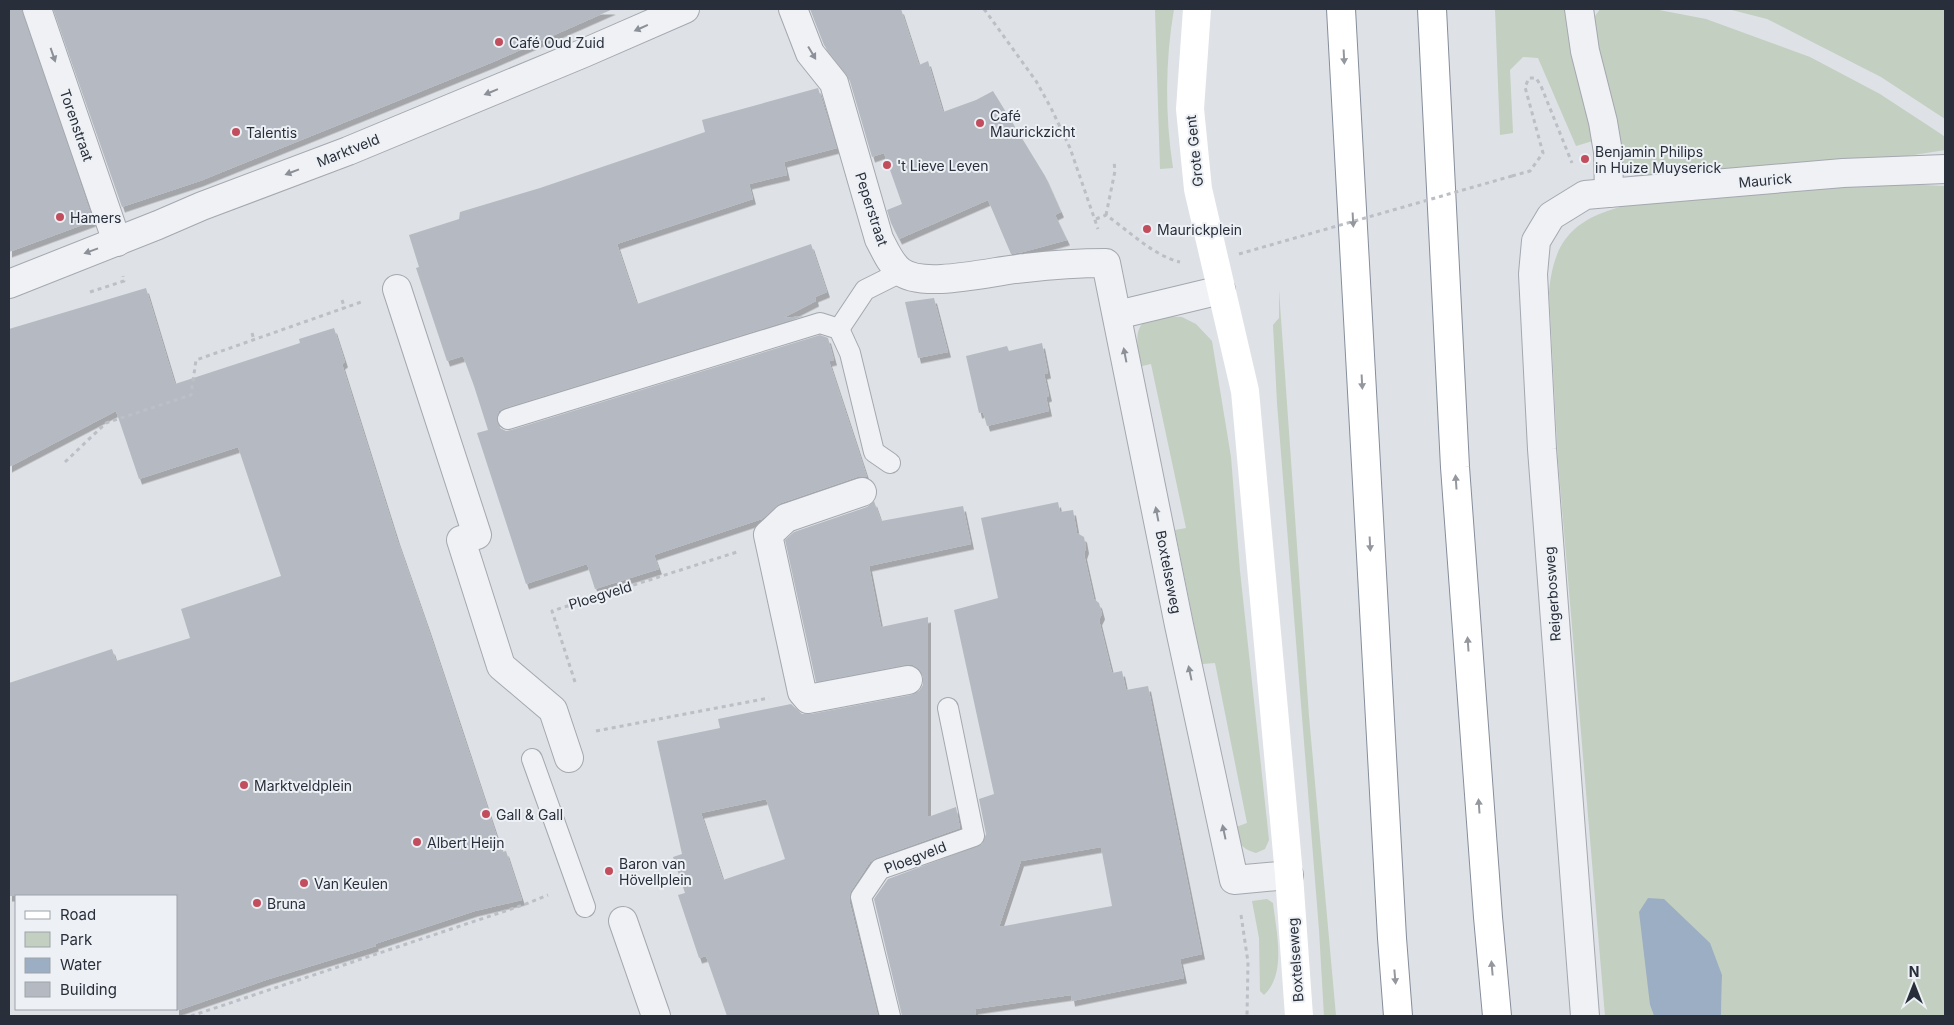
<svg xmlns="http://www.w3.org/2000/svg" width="1954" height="1025" viewBox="0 0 1954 1025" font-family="Inter,sans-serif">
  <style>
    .green { fill: #c3cfc0 }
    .water { fill: #9caec3 }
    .building { fill: #b5bac2; fill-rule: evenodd; filter: url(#shadow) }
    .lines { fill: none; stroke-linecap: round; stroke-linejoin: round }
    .lane-casing { stroke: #a4a8af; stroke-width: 22 }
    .street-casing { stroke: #a4a8af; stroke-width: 30 }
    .highway-casing { stroke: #868e9b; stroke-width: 30 }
    .path { stroke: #bcbfc5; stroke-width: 3; stroke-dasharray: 4 4; stroke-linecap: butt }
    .lane { stroke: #f0f1f5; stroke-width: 20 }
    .street { stroke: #f0f1f5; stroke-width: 28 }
    .secondary { stroke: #fff; stroke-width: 28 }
    .highway { stroke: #fff; stroke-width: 28 }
    .path-bridge { stroke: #bcbfc5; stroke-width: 3; stroke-dasharray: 4 4; stroke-linecap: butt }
    .oneway { fill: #8c9098 }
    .oneway2 { fill: #94979d }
    .poi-dot { fill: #c14d5d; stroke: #edf0f4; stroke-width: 2 }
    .labels { text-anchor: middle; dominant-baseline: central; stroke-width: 4; stroke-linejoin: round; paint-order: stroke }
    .poi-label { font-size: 14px; fill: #282f3b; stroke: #edf0f4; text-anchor: start }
    .street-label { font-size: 14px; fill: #282f3b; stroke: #edf0f4 }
  </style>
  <defs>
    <filter id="shadow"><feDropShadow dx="3" dy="5.5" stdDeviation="0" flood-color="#0004"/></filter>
  </defs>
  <rect width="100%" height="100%" fill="#dee1e6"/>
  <g class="green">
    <path d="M 1155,9 L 1174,9 C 1165,61 1165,116 1173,168 L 1160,169 Z"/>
    <path d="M 1495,9 L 1566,9 L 1596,140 L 1576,146 L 1538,58 L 1523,57 L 1510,70 L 1513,133 L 1500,135 Z"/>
    <path d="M 1600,9 L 1654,9 L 1706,19 L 1810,57 L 1880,94 L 1941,134 L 1945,137 L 1945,150 L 1901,157 L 1751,168 L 1643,181 L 1625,169 L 1593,47 L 1593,19 Z"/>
    <path d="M 1728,9 L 1945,9 L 1945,119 L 1881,77 L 1767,19 Z"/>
    <path d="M 1883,183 L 1945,186 L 1945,1016 L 1721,1016 L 1722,975 L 1650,1005 L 1654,1016 L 1605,1016 L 1558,461 L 1549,292 C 1554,237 1576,218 1628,205 Z"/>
    <path d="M 1279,290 L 1309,716 L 1336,1016 L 1324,1016 L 1319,930 L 1277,403 L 1273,325 L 1279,318 Z"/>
    <path d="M 1163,316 L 1182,317 L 1196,324 L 1212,341 L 1231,457 L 1240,571 L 1269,840 L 1265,849 L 1256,853 C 1239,848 1239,842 1236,827 L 1247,823 L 1215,663 L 1202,664 L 1175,530 L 1186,528 L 1151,364 L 1142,366 C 1139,352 1131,329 1147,320 C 1151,318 1158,317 1163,316 Z"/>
    <path d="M 1267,899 L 1273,903 C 1276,930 1287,974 1264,995 L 1260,991 L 1259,938 L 1252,901 Z"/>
  </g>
  <path class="water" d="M 1648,898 L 1664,899 L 1710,943 L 1722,975 L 1721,1016 L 1654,1016 L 1650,1005 L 1639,912 Z"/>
  <g class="building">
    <path d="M 9,9 L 22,9 L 93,221 L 9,252 Z"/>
    <path d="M 53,9 L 613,9 L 493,62 L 321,132 L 200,181 L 122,207 Z"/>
    <path d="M 810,9 L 901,9 L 919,65 L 928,61 L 943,112 L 976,100 L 993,91 L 1045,176 L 1061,212 L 1055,215 L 1067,240 L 1023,252 L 1011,254 L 988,200 L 899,239 L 891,223 L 887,210 L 902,204 L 884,153 L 872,157 L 849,78 L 824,45 Z"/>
    <path d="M 818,88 L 837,148 L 784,162 L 787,175 L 749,184 L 753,199 L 617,244 L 637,304 L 811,244 L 827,292 L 815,297 L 816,301 L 783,318 L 804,316 L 505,408 L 499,411 L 497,422 L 500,428 L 506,431 L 511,430 L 820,335 L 828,338 L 834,360 L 829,361 L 867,477 L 857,477 L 781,503 L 762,519 L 654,555 L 659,569 L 595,589 L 587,564 L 526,584 L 477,433 L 488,430 L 474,386 L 463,356 L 447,361 L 416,268 L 419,267 L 409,235 L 459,219 L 460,212 L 540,188 L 705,132 L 702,120 Z"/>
    <path d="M 146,288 L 175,384 L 300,343 L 299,339 L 334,328 L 345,362 L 342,364 L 397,539 L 428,628 L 502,852 L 506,851 L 522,900 L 475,911 L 375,944 L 376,946 L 269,979 L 176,1011 L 176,896 L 9,896 L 9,683 L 112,649 L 116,661 L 190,638 L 181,609 L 281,576 L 238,447 L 139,479 L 116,411 L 9,467 L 9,329 Z"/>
    <path d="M 934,298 L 948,352 L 918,358 L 905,302 Z"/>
    <path d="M 1042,343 L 1048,373 L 1044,374 L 1049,396 L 1046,397 L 1049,411 L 987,426 L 983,412 L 979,413 L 966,356 L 1007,346 L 1009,351 Z"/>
    <path d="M 874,501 L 881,521 L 963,506 L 971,544 L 869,566 L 881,627 L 928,617 L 928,817 L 956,807 L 960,828 L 876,858 L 870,862 L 851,891 L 849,900 L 878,1016 L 727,1016 L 706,956 L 699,958 L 678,895 L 685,893 L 673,857 L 682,854 L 657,741 L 720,728 L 718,719 L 791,704 L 802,714 L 811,714 L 911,695 L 919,691 L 923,685 L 923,677 L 919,669 L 913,665 L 905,665 L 816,682 L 785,540 L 794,532 L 867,507 ZM 766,799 L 785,859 L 723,880 L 701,813 Z"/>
    <path d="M 1058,502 L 1060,512 L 1073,510 L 1077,533 L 1084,537 L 1086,548 L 1084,554 L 1094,599 L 1099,603 L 1102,614 L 1099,620 L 1112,673 L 1122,671 L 1126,690 L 1148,686 L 1202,954 L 1180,959 L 1184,978 L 1072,1001 L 1071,995 L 975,1009 L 976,1016 L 902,1016 L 874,899 L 888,879 L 982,844 L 986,834 L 979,799 L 994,794 L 954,610 L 998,598 L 981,518 ZM 1101,847 L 1112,906 L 999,927 L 1021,861 Z"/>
  </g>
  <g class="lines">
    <defs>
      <g id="lane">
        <path d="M 839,329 L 865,290 L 901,272"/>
        <path d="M 508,419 L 820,323 L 839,329 L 850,353 L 874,452 L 890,463"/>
        <path d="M 532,759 L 585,907"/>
        <path d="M 890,1016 L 861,897 L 880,869 L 974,836 L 948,708"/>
      </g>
      <g id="street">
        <path d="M 37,9 L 117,242"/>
        <path d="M 793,9 L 810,53 L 834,83 L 879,239 C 885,250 890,263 900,271 C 923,290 996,270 1025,268 C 1051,265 1079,263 1106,263 L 1179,625 L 1234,880 L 1289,875"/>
        <path d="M 1579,9 L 1585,51 L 1603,122 L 1608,152 L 1609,193"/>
        <path d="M 9,284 L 158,225 L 202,206 L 348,151 L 584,53 L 685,9"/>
        <path d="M 397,289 L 477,535 L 461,540 L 501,666 L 553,710 L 569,758"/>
        <path d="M 1117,315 L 1221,290"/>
        <path d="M 862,492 L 786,518 L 768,535 L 802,692 L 808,699 L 908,680"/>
        <path d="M 623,921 L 656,1016"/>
        <path d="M 1585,1016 L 1542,449 L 1533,274 L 1536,241 L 1551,216 L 1585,195 L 1843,173 L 1945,169"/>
      </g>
      <g id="highway">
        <path d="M 1341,9 L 1392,938 L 1398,1016"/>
        <path d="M 1432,9 L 1455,467 L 1488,917 L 1497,1016"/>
      </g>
    </defs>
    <use href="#lane" class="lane-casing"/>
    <use href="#street" class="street-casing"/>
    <use href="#highway" class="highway-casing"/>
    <g class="path">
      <path d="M 984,9 L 1036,81 L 1051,108 L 1070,148 L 1098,229"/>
      <path d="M 1512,176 L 1530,171 L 1543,153 L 1525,87 L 1529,78 L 1536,78 L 1541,86 L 1572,163"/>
      <path d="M 1106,215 L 1115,171 L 1114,162"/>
      <path d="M 1096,219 L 1106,215 C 1129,231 1154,256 1180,262"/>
      <path d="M 90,292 L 124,281 L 123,276"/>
      <path d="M 342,300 L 345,309"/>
      <path d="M 252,333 L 254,340"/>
      <path d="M 65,462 L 106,423 L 191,395 L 196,360 L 364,301"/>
      <path d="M 575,682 L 552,611 L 737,552"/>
      <path d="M 596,731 L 769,698"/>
      <path d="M 1241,915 L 1248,962 L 1247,1016"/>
      <path d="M 191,1016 L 523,905 L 548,895"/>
    </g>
    <use href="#lane" class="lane"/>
    <use href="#street" class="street"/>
    <path class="secondary" d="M 1197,9 L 1190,109 L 1198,189 L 1245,391 L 1289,875 L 1299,1016"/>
    <use href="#highway" class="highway"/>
    <path class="path-bridge" d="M 1239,254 L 1512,176"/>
  </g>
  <defs><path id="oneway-solid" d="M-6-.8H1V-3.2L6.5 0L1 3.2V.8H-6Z" transform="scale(1.25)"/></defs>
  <g class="oneway">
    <use href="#oneway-solid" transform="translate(641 28) rotate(156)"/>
    <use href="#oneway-solid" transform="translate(812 53) rotate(59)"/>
    <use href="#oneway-solid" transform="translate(53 55) rotate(71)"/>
    <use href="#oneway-solid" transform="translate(491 92) rotate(158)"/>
    <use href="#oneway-solid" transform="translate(292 172) rotate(159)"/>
    <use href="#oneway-solid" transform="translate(91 251) rotate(160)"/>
    <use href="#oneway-solid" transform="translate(1125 355) rotate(-101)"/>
    <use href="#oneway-solid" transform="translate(1157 514) rotate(-101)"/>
    <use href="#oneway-solid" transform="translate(1190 673) rotate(-102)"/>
    <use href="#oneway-solid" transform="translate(1224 832) rotate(-102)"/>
  </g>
  <g class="oneway2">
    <use href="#oneway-solid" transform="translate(1344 57) rotate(87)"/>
    <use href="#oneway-solid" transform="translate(1353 220) rotate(87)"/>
    <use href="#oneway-solid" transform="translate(1362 382) rotate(87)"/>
    <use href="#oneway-solid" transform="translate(1456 482) rotate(-94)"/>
    <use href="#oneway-solid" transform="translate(1370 544) rotate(87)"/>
    <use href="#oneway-solid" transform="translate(1468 644) rotate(-94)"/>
    <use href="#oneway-solid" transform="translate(1479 806) rotate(-94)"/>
    <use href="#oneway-solid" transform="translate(1492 968) rotate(-95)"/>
    <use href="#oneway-solid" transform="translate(1395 977) rotate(85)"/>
  </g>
  <g class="poi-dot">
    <circle cx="499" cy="42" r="5"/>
    <circle cx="980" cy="123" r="5"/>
    <circle cx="236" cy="132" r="5"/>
    <circle cx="1585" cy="159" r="5"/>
    <circle cx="887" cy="165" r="5"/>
    <circle cx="60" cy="217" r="5"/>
    <circle cx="1147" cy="229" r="5"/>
    <circle cx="244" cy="785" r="5"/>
    <circle cx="486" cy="814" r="5"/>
    <circle cx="417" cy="842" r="5"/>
    <circle cx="609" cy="871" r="5"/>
    <circle cx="304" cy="883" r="5"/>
    <circle cx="257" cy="903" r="5"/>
  </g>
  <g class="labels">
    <g class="poi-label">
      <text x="509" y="42">Café Oud Zuid</text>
      <text x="990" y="115">Café<tspan x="990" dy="16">Maurickzicht</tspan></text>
      <text x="246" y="132">Talentis</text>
      <text x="1595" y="151">Benjamin Philips<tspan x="1595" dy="16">in Huize Muyserick</tspan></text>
      <text x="897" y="165">'t Lieve Leven</text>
      <text x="70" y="217">Hamers</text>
      <text x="1157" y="229">Maurickplein</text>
      <text x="254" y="785">Marktveldplein</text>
      <text x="496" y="814">Gall &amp; Gall</text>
      <text x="427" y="842">Albert Heijn</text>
      <text x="619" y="863">Baron van<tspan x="619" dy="16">Hövellplein</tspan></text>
      <text x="314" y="883">Van Keulen</text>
      <text x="267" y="903">Bruna</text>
    </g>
    <g class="street-label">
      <text transform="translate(77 125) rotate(71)">Torenstraat</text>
      <text transform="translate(348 150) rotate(-22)">Marktveld</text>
      <text transform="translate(1194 151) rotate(-96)">Grote Gent</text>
      <text transform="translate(1765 180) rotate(-5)">Maurick</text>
      <text transform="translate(872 209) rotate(72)">Peperstraat</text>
      <text transform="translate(1169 572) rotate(79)">Boxtelseweg</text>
      <text transform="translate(1552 594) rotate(-94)">Reigerbosweg</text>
      <text transform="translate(600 595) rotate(-17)">Ploegveld</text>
      <text transform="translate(915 857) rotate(-21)">Ploegveld</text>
      <text transform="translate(1295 960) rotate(-94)">Boxtelseweg</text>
    </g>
  </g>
  <rect width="1954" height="1025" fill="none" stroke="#282f3b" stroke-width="20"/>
  <rect x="15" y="895" width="162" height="115" fill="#edf0f4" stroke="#9ea3aa"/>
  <rect x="25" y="911" width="25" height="8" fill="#ffffff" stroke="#9ea3aa"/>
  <text x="60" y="920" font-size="15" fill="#282f3b">Road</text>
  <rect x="25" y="932" width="25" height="15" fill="#c3cfc0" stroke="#9ea3aa"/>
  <text x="60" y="945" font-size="15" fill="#282f3b">Park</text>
  <rect x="25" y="958" width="25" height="15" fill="#9caec3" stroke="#9ea3aa"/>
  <text x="60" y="970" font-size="15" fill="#282f3b">Water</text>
  <rect x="25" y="982" width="25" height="15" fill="#b5bac2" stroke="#9ea3aa"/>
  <text x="60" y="995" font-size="15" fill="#282f3b">Building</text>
  <g transform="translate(1914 985)" stroke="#edf0f4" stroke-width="4" paint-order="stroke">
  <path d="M0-4L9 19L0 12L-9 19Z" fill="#282f3b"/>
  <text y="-8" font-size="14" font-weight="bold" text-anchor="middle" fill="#282f3b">N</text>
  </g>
</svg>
